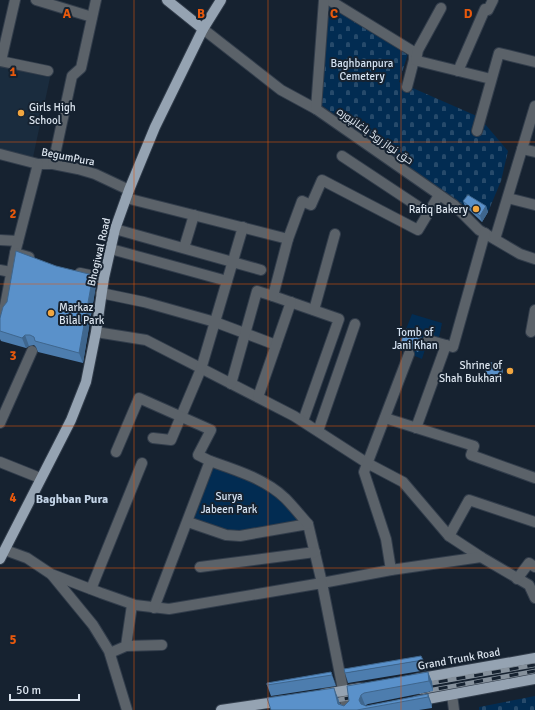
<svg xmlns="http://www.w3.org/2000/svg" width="535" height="710" viewBox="0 0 535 710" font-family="Signika,Cairo,sans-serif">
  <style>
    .built { fill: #1a2c3e }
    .cemetery { fill: url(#cemetery-stones) }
    .park { fill: #022c52 }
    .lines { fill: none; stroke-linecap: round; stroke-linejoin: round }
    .minor-casing { stroke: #323d4b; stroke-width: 12 }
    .major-casing { stroke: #323d4b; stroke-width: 12 }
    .minor { stroke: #5b6269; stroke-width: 10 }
    .major { stroke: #95a3b2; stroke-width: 10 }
    .rail-casing { stroke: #86919c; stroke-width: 4.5 }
    .rail { stroke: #162230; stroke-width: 3; stroke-dasharray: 9; stroke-linecap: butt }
    .wall { fill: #4d7dae }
    .shaded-wall { fill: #3f668d }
    .building { fill: #5a91ca; stroke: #3f668d }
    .grid { fill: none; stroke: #e8590c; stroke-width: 1; stroke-opacity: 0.55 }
    .poi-dot { fill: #f1a640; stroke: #162230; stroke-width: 1.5 }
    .labels { text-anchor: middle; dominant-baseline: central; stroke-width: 4; stroke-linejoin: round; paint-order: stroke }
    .park-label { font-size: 11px; fill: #d4e2f2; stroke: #162230 }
    .poi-label { font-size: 11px; fill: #dbe4ee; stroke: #162230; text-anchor: start }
    .street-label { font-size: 11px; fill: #dbe4ee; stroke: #162230 }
    .neighbourhood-label { font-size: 12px; font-weight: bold; fill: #c3d4e7; stroke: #162230 }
    .grid-label { font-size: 13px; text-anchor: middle; font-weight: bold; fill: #e8590c; stroke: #162230; stroke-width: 4; stroke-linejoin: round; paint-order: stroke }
  </style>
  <defs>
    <pattern id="cemetery-stones" width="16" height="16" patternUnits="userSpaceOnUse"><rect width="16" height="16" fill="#022c52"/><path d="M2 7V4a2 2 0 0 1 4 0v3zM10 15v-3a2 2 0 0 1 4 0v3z" fill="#264a6b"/></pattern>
  </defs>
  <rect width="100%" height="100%" fill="#162230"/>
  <path class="built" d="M 0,61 L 51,73 L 32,162 L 0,154 Z"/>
  <g class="cemetery">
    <path d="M 325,2 L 409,50 L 399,82 L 479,117 L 508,151 L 501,181 L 488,212 L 470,200 L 465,206 L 317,102 Z"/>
    <path d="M 535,696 L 535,710 L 479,710 L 479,707 Z"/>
  </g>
  <g class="park">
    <path d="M 412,314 L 442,323 L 438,343 L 428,340 L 422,359 L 398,349 Z"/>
    <path d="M 210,461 L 251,476 L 308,524 L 240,536 L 188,522 Z"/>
  </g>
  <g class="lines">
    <defs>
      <g id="minor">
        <path d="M 36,0 L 92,17"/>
        <path d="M 329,0 L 414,52 L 414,60 L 407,87"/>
        <path d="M 203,29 L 281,90 L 316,109 L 454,205 L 479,230 L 520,254 L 535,259"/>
        <path d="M 414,60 L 491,79"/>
        <path d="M 416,60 L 418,50 L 441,8"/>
        <path d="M 0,61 L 48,71"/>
        <path d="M 1,61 L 15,0"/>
        <path d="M 458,71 L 485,9 L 488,10 L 493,0"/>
        <path d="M 316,109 L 324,0"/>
        <path d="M 477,131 L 499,53 L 535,62"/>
        <path d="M 522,149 L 535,152"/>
        <path d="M 0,154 L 38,164 L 53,164 L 78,169 L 95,174 L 129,190"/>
        <path d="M 342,156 L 428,213"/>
        <path d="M 53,164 L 72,76 L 81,68 L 96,0"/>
        <path d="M 126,198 L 288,239"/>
        <path d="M 508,198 L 535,205"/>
        <path d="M 115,229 L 261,270"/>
        <path d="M 495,239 L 535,106"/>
        <path d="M 0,240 L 18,241"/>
        <path d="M 184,248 L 194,215"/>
        <path d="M 111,249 L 227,281"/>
        <path d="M 15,253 L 38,164"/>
        <path d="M 0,270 L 11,272"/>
        <path d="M 80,273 L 104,278"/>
        <path d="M 101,293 L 144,302 L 215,322 L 276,345"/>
        <path d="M 273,296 L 339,319 L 303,421"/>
        <path d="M 0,310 L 4,311 L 15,253 L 29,257"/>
        <path d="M 314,310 L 335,234"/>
        <path d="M 96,332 L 146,340 L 294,416 L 367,463 L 403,482 L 449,536 L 481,557 L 529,585 L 535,598"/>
        <path d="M 531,332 L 535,310"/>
        <path d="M 428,340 L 453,347 L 485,233"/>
        <path d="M 231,384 L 257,291 L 273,296 L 288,239 L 302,201 L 311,205 L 322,180 L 418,230 L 439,195"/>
        <path d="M 258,397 L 291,302"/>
        <path d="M 385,418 L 474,446 L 471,455 L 535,478"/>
        <path d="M 0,423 L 32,351"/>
        <path d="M 416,428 L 446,345"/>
        <path d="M 318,431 L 355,324"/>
        <path d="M 153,438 L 171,440 L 201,369 L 243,227"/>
        <path d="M 116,452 L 139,398 L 211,430 L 198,455 L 210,461"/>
        <path d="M 0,462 L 40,478"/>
        <path d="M 188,522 L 226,535 L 240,536 L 308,524 L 322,583 L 391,570 L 481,557"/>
        <path d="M 449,536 L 469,500 L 535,522"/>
        <path d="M 5,550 L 27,558 L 51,574 L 101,593 L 135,605 L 169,609 L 322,583 L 347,710"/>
        <path d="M 200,567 L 315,552"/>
        <path d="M 391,570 L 386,539 L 364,472 L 409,354"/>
        <path d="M 52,575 L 93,625 L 109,651 L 127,710"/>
        <path d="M 517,579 L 529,563 L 535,567"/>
        <path d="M 91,589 L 142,463"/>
        <path d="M 154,608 L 210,461 C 236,470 265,479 285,498 C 293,506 300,515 308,524"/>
        <path d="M 126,646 L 162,645"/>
        <path d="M 110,653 L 126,646 L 132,605"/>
        <path d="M 452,695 L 454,710"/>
      </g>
      <g id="major">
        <path d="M 167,0 L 203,29"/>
        <path d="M 0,559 L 71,420 L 86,382 L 96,332 L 104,278 L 115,229 L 129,190 L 155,127 L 203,29 L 221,0"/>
        <path d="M 416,679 L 535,658"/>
        <path d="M 324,694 L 361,688"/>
        <path d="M 417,701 L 535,679"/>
        <path d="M 221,710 L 282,701"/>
      </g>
    </defs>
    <use href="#minor" class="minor-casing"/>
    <use href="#major" class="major-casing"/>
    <use href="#minor" class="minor"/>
    <use href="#major" class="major"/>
    <defs>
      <g id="rail">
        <path d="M 421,685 L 535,665"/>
        <path d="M 421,692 L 535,671"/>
        <path d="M 327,702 L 360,696"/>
      </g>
    </defs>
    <use href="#rail" class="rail-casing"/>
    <use href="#rail" class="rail"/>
  </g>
  <g class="wall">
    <path d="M 463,201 L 486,206 L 488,212 L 482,222 L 465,206 Z"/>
    <path d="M 96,285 L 83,363 L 38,352 L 36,347 L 34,345 L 29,346 L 26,348 L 1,341 L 0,339 L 0,318 Z"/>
    <path d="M 422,339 L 418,352 L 411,348 L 403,347 L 401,341 Z"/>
    <path d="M 501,365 L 503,371 L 500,383 L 487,380 L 485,375 Z"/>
    <path d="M 423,660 L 427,670 L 348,683 L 345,673 Z"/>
    <path d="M 331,672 L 336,686 L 271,696 L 267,685 Z"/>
    <path d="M 428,672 L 432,682 L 433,691 L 368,704 L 364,706 L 366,706 L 428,694 L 432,705 L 432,708 L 419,710 L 271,710 L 338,698 L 340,704 L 344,706 L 349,701 L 347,686 Z"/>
  </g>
  <g class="shaded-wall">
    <path d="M 486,206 L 488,212 L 482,222 L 480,216 Z"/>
    <path d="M 93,275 L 96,285 L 83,363 L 79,353 Z"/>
    <path d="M 420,334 L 422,339 L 418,352 L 416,347 Z"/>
    <path d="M 25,335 L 29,346 L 26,348 L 22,338 Z"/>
    <path d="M 501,365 L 503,371 L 500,383 L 498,378 Z"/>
    <path d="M 331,672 L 335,682 L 336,686 L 332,675 Z"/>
    <path d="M 428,672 L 432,682 L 433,691 L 429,681 Z"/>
    <path d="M 334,688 L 338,698 L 341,710 L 338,704 Z"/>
    <path d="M 428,694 L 432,705 L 432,708 L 428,697 Z"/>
    <path d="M 361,695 L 365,705 L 363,709 L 359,700 Z"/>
  </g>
  <g class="building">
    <path d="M 468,195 L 486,206 L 480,216 L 463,201 Z"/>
    <path d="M 16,251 L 56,266 L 93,275 L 79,353 L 35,341 L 34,337 L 30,335 L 25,335 L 22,338 L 0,331 L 0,318 L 3,307 L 7,302 Z"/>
    <path d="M 406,329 L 420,334 L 416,347 L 409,343 L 401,341 Z"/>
    <path d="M 488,362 L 501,365 L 498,378 L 485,375 Z"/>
    <path d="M 421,656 L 423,660 L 345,673 L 344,669 Z"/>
    <path d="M 331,672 L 332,675 L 267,685 L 267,683 Z"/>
    <path d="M 428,672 L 429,681 L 364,693 L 361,695 L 359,700 L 361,704 L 366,706 L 428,694 L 428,697 L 357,710 L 271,710 L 267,698 L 334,688 L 338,704 L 344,706 L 349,701 L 347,686 Z"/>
  </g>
  <path class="grid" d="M 134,0 L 134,710M 268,0 L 268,710M 401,0 L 401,710M 0,142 L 535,142M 0,284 L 535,284M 0,426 L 535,426M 0,568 L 535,568"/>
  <g class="poi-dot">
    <circle cx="21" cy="113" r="4"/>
    <circle cx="476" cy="209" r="4"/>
    <circle cx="51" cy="313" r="4"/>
    <circle cx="510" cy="371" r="4"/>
  </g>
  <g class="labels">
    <g class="park-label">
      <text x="362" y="63">Baghbanpura<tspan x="362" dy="13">Cemetery</tspan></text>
      <text x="415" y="332">Tomb of<tspan x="415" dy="13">Jani Khan</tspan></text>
      <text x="229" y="496">Surya<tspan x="229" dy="13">Jabeen Park</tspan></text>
    </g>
    <g class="poi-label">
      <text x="29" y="107">Girls High<tspan x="29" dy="13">School</tspan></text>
      <text x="468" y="209" text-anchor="end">Rafiq Bakery</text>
      <text x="59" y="307">Markaz<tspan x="59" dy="13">Bilal Park</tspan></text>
      <text x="502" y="365" text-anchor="end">Shrine of<tspan x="502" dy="13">Shah Bukhari</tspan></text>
    </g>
    <g class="street-label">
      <text transform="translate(375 136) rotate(35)">حق نواز روڈ باغانپورہ</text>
      <text transform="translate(68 157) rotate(11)">BegumPura</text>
      <text transform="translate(99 252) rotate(-77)">Bhogiwal Road</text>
      <text transform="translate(459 659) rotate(-10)">Grand Trunk Road</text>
    </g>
    <g class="neighbourhood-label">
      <text x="72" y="499">Baghban Pura</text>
    </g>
  </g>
  <g class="grid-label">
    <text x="67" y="18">A</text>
    <text x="201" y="18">B</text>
    <text x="334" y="18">C</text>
    <text x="468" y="18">D</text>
    <text x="13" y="76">1</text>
    <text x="13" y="218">2</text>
    <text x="13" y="360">3</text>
    <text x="13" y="502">4</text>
    <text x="13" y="644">5</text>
  </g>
  <path d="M10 694v6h69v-6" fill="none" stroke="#dbe4ee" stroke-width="2"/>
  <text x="16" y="694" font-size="12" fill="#dbe4ee" stroke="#162230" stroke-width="3" paint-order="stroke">50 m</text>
</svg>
